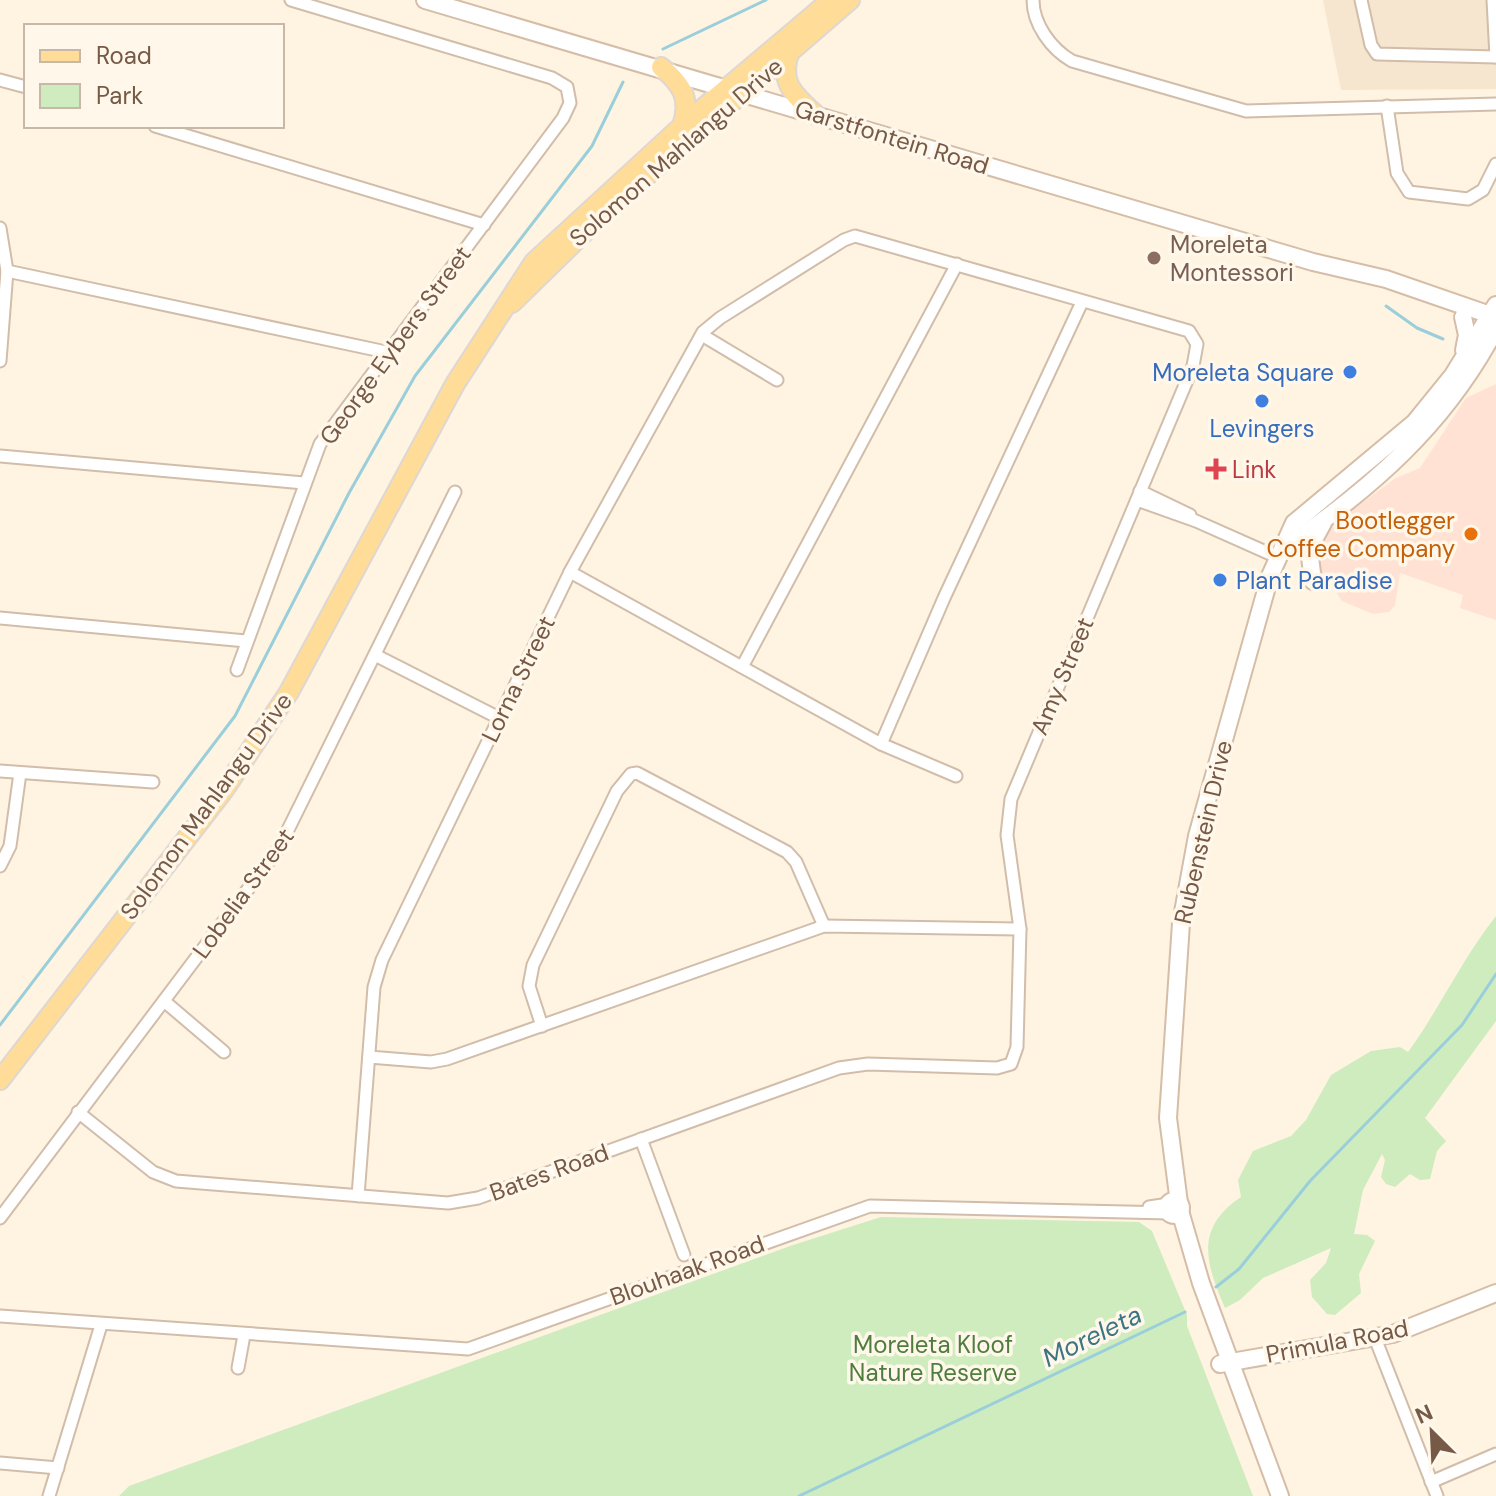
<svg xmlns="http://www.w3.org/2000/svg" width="1496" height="1496" viewBox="0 0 1496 1496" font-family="'DM Sans',sans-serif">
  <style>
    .residential { fill: #f6e6cf }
    .commercial { fill: #ffe2d4 }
    .green { fill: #cfecbf }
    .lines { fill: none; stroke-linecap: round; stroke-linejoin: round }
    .stream { stroke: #9acedb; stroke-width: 3 }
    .street-casing { stroke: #d1bdaa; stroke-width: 15 }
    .secondary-casing { stroke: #d5bda7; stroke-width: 20 }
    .primary-casing { stroke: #ded7d3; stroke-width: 22 }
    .street { stroke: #fff; stroke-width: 11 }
    .secondary { stroke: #fff; stroke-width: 16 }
    .primary { stroke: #ffdc97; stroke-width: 18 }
    .education-dot { fill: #8d6e63; stroke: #fff7e9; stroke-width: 3 }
    .shop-dot { fill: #3f7fe0; stroke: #fff7e9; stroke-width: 3 }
    .health-dot { fill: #e0444e; stroke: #fff7e9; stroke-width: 3 }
    .food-dot { fill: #e8710a; stroke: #fff7e9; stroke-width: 3 }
    .labels { text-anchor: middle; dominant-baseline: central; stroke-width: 7; stroke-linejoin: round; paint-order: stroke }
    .street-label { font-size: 24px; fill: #765946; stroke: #fff7e9 }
    .education-label { font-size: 24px; fill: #785e54; stroke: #fff7e9; text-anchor: start }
    .shop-label { font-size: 24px; fill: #366cbe; stroke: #fff7e9; text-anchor: end }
    .health-label { font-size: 24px; fill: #be3a42; stroke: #fff7e9; text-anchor: start }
    .food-label { font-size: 24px; fill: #c56008; stroke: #fff7e9; text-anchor: end }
    .park-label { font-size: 24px; fill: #4e7d3e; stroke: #fff7e9 }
    .water-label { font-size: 26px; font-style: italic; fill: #3c7584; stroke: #fff7e9 }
  </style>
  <rect width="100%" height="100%" fill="#fef4e1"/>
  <path class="residential" d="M 1323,0 L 1496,0 L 1496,89 L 1341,90 Z"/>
  <path class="commercial" d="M 1496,384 L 1496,620 L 1460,608 L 1463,595 L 1400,573 L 1395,605 L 1389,612 L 1373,614 L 1342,601 L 1337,593 L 1340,587 L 1328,575 L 1319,575 L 1312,559 L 1323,531 L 1396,478 L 1420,468 L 1466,398 Z"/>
  <g class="green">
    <path d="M 1496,916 L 1496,1021 L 1425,1118 L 1446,1141 L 1437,1151 L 1430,1179 L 1420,1180 L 1410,1174 L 1395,1187 L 1386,1184 L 1381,1177 L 1385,1160 L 1382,1154 L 1363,1190 L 1354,1234 L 1367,1235 L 1375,1241 L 1359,1274 L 1361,1293 L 1335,1315 L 1327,1314 L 1312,1297 L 1310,1280 L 1326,1263 L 1331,1248 L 1263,1278 L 1240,1300 L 1225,1308 C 1205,1262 1195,1228 1241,1197 L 1238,1180 L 1253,1151 L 1291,1136 L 1306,1120 L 1331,1075 L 1371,1051 L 1400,1047 L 1408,1052 C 1440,1008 1462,959 1496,916 Z"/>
    <path d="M 881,1217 L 1139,1222 L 1152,1231 L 1187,1315 L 1187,1326 L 1253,1496 L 119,1496 L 129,1486 L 790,1246 Z"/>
  </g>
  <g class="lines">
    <g class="stream">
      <path d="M 663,49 L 766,0"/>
      <path d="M 1386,306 L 1417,328 L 1443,339"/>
      <path d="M 0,1025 L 235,716 L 349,493 L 415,376 L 592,146 L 623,82"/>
      <path d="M 1216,1287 L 1239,1269 L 1310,1181 L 1462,1025 L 1496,974"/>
      <path d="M 799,1496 L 1185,1312"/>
    </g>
    <defs>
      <g id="street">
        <path d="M 1033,0 C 1033,24 1051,49 1072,61 L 1246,111 L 1496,104"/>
        <path d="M 1361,0 L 1371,45 L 1377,54 L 1496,57"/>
        <path d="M 1493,0 L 1496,57"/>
        <path d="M 0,80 L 26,87"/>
        <path d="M 1387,106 L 1397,173 L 1409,192 L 1468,199 L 1483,190 L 1496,164"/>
        <path d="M 155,126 L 484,225"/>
        <path d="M 0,228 L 7,271 L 0,361"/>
        <path d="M 7,271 L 386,352"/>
        <path d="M 702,335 L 777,380"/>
        <path d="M 0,456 L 304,483"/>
        <path d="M 1140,491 L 1190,515"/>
        <path d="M 1137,500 L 1196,521 L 1277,557"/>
        <path d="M 570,572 L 881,744 L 956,776"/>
        <path d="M 0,618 L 246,641"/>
        <path d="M 375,655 L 499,718"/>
        <path d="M 742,667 L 957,264"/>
        <path d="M 237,670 L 320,444 L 563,118 L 570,103 L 567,87 L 552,78 L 291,0"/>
        <path d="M 881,744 L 944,598 L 1082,302"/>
        <path d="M 0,771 L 153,782"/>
        <path d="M 0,866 L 10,846 L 20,773"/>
        <path d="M 164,1001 L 224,1052"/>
        <path d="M 542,1026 L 529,986 L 533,965 L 617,791 L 631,774 L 637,773 L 787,852 L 796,862 L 824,926"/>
        <path d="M 369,1057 L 431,1062 L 447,1059 L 824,926 L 1020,929"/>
        <path d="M 78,1112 L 153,1172 L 176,1181 L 448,1203 L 478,1198 L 839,1068 L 868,1064 L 997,1068 L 1011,1064 L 1017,1047 L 1020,929 L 1007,835 L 1011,799 L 1193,366 L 1197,344 L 1189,331 L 855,236 L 844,240 L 720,318 L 703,332 L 570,572 L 382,960 L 374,987 L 358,1196"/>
        <path d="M 641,1139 L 684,1255"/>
        <path d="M 1149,1207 L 1169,1204"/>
        <path d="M 0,1218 L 279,848 L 455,492"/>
        <path d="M 0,1316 L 468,1349 L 870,1206 L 1170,1213"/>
        <path d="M 1375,1338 L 1437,1496"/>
        <path d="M 238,1368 L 244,1335"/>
        <path d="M 0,1463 L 58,1468"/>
        <path d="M 1431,1482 L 1496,1454"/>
        <path d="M 49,1496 L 101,1325"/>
      </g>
      <g id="secondary">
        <path d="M 425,0 L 1313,262 L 1386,279 L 1496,317"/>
        <path d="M 1463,317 L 1467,335 L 1464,350"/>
        <path d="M 1283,549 C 1372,488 1445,425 1496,328"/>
        <path d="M 1313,581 L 1309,549 L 1323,523"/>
        <circle cx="1174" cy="1208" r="7"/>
        <path d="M 1179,1203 L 1168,1118 L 1181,923 L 1197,836 L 1270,576 L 1294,523 L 1414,423 L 1453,375 L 1496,305"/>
        <path d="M 1180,1211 L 1201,1283 L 1280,1496"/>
        <path d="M 1220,1364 L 1393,1334 L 1496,1293"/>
      </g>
      <g id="primary">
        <path d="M 790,51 C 778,82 794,95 816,115"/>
        <path d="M 661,67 C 683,85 691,99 682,126"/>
        <path d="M 512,303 L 606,211 L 850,0"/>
        <path d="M 0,1080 L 224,790 L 289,692 L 455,384 L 534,262 L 682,126 L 831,0"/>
      </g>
    </defs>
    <use href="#street" class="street-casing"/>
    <use href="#secondary" class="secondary-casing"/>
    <use href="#primary" class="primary-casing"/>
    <use href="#street" class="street"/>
    <use href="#secondary" class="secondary"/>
    <use href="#primary" class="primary"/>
  </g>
  <circle class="education-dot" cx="1154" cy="258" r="8"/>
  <g class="shop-dot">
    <circle cx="1350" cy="372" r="8"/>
    <circle cx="1262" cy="401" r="8"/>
    <circle cx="1220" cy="580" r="8"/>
  </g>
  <path class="health-dot" d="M1212 457h8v8h8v8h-8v8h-8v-8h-8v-8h8z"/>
  <circle class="food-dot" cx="1471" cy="534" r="8"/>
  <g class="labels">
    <g class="street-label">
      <text transform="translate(892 137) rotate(17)">Garstfontein Road</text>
      <text transform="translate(676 152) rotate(-41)">Solomon Mahlangu Drive</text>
      <text transform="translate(395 345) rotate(-54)">George Eybers Street</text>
      <text transform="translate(1062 676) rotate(-67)">Amy Street</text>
      <text transform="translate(518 679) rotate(-64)">Lorna Street</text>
      <text transform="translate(206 806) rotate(-54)">Solomon Mahlangu Drive</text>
      <text transform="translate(1203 832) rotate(-77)">Rubenstein Drive</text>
      <text transform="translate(243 893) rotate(-54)">Lobelia Street</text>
      <text transform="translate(549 1172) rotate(-20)">Bates Road</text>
      <text transform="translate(687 1270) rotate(-20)">Blouhaak Road</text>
      <text transform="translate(1337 1341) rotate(-11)">Primula Road</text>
    </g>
    <g class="education-label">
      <text x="1170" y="244">Moreleta<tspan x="1170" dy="28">Montessori</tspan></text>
    </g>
    <g class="shop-label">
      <text x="1334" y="372">Moreleta Square</text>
      <text x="1262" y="428" text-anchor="middle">Levingers</text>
      <text x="1236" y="580" text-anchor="start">Plant Paradise</text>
    </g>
    <g class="health-label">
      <text x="1232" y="469">Link</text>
    </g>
    <g class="food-label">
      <text x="1455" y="520">Bootlegger<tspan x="1455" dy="28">Coffee Company</tspan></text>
    </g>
    <g class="park-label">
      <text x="933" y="1344">Moreleta Kloof<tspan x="933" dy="28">Nature Reserve</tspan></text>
    </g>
    <g class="water-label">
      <text transform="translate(1092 1336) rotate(-26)">Moreleta</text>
    </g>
  </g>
  <rect x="24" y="24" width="260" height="104" fill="#fff7e9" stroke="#c8b8a8" stroke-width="2"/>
  <rect x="40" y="50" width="40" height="12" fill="#ffdc97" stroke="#c8b8a8" stroke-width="2"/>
  <text x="96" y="64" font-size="24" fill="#765946">Road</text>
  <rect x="40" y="84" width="40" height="24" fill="#cfecbf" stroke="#c8b8a8" stroke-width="2"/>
  <text x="96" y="104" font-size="24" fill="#765946">Park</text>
  <g transform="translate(1432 1432) rotate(336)" stroke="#fff7e9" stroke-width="6" paint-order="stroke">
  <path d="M0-6L14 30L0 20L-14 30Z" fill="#765946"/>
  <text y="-12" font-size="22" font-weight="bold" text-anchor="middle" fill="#765946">N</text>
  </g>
</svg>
